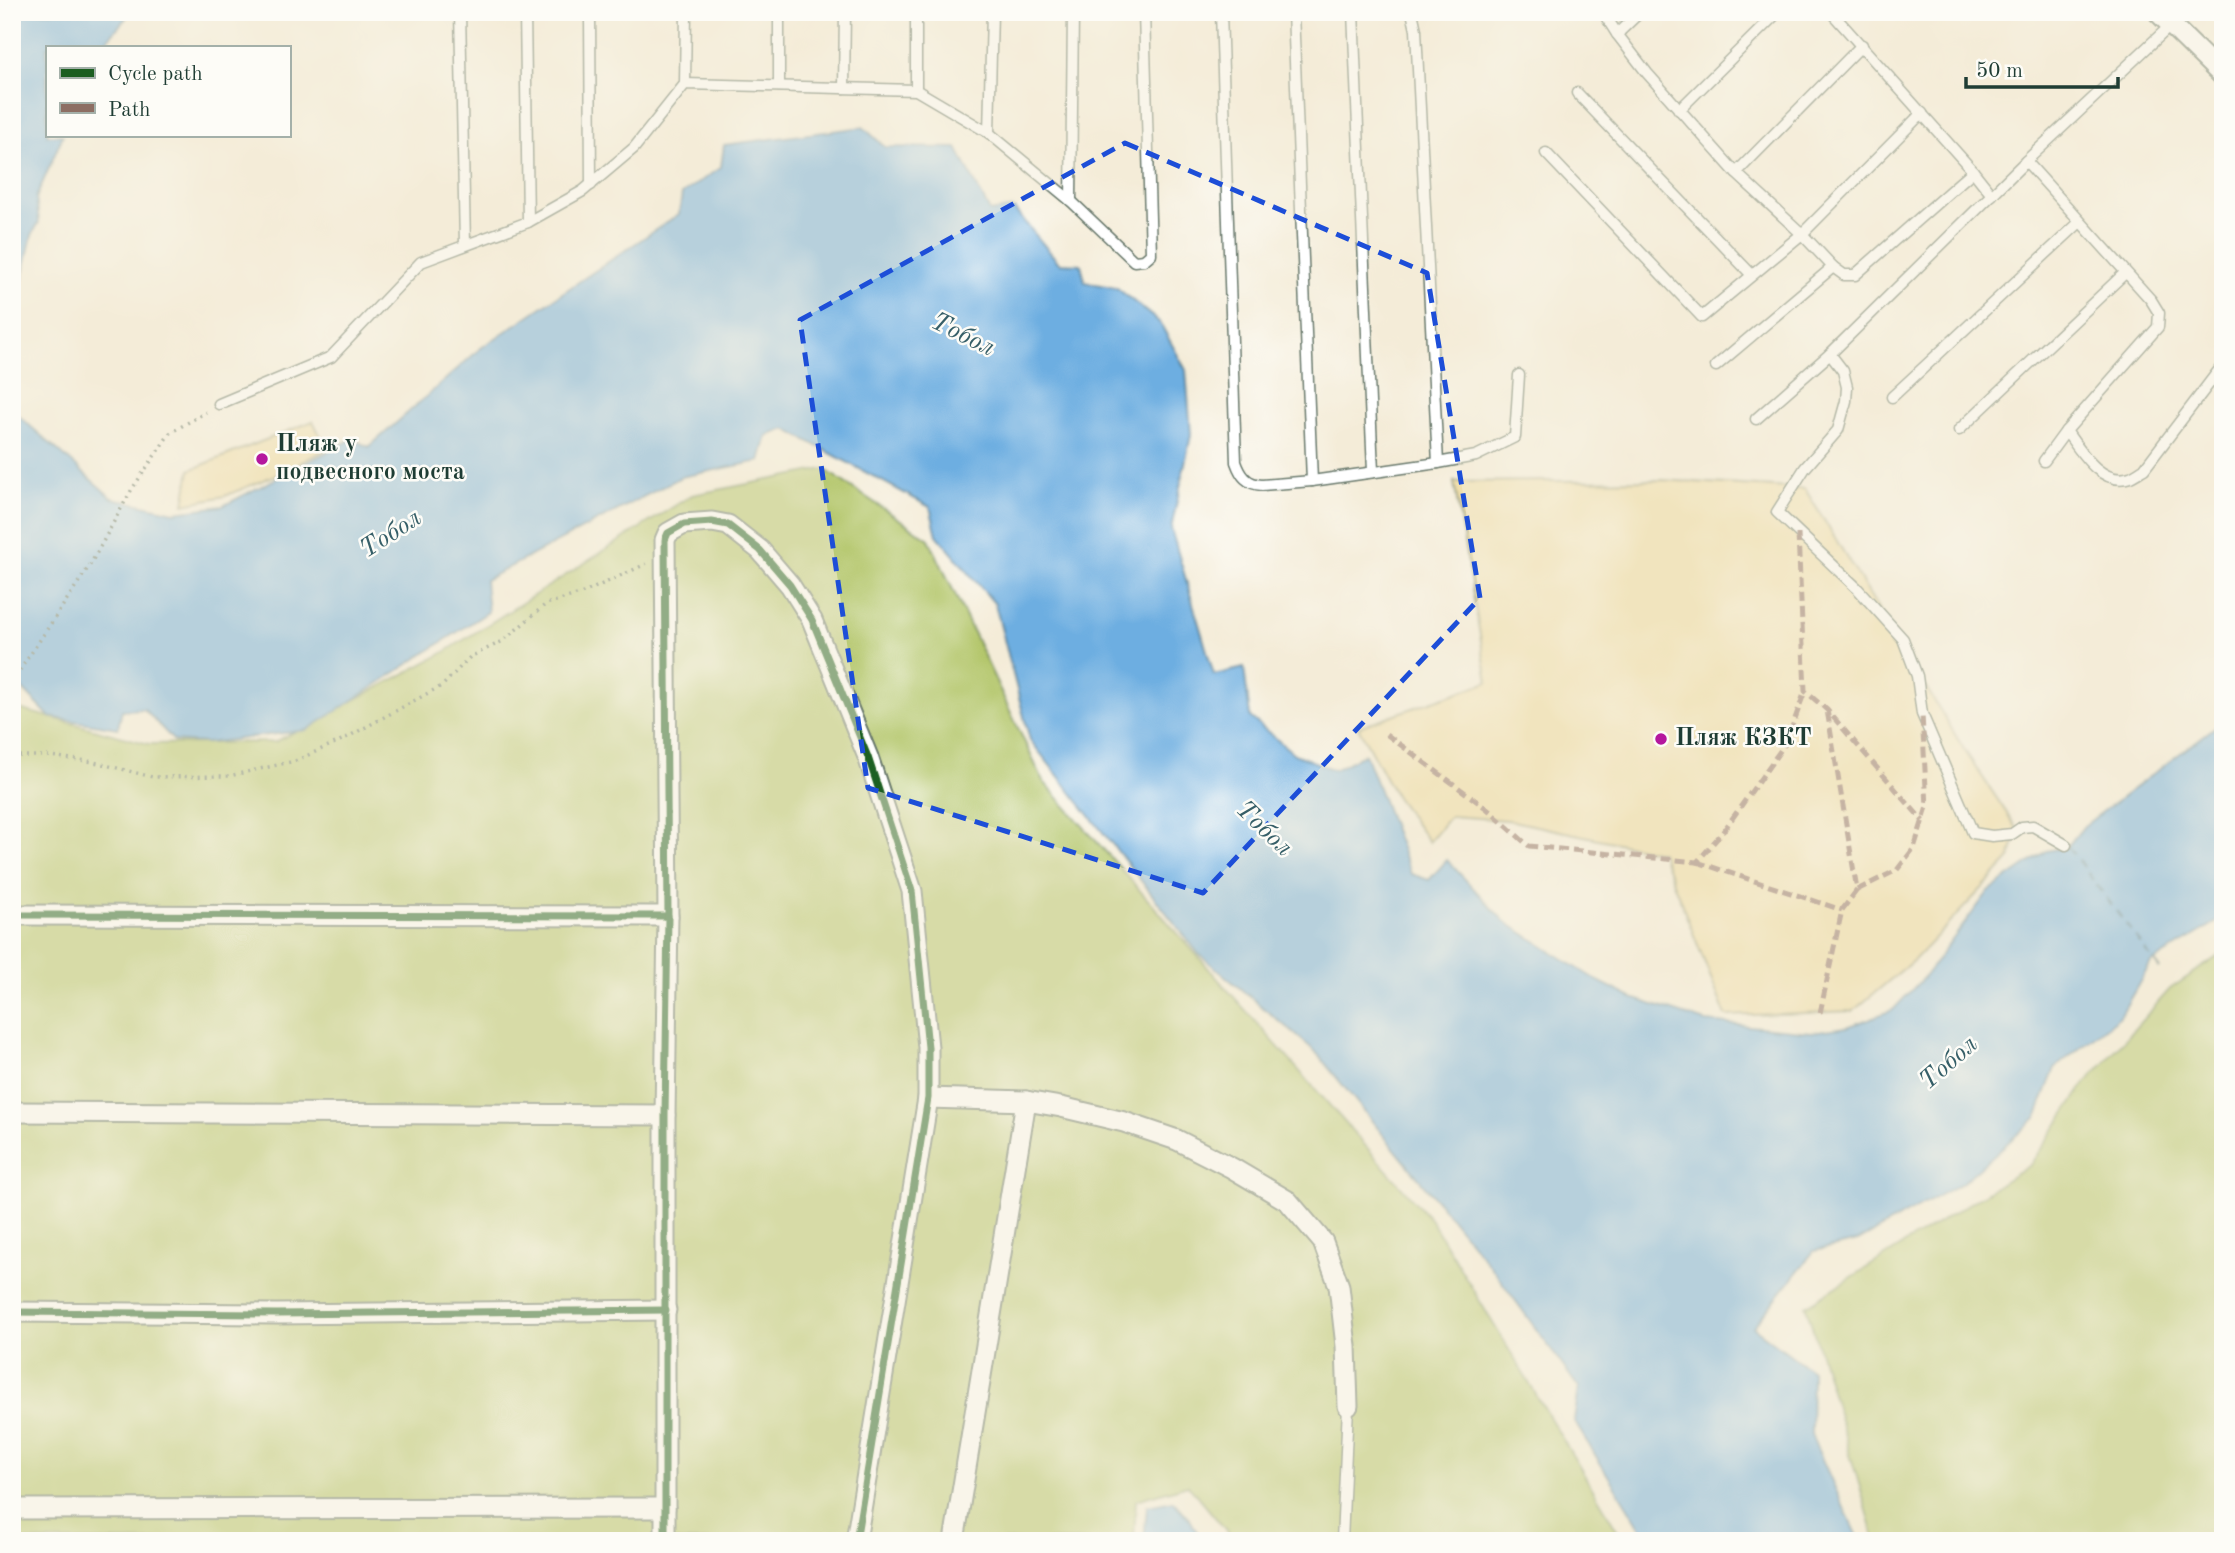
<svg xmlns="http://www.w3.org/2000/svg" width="2235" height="1553" viewBox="0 0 2235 1553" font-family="'Old Standard TT',serif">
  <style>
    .green { fill: #b3c66a; stroke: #69824f; stroke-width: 2 }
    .sand { fill: #eeda9e; stroke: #868c69; stroke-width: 2 }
    .water { fill: #6daee1; stroke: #46768a; stroke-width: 2 }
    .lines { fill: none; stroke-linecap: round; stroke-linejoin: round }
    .ferry { stroke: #365f68; stroke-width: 2; stroke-dasharray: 9 7; stroke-linecap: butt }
    .service-casing { stroke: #6a7a6d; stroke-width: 13 }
    .minor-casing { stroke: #6a7a6d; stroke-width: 23 }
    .path { stroke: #6a7a6d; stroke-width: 3.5; stroke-dasharray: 2 5; stroke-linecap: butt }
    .service { stroke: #fff; stroke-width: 10 }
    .minor { stroke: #fff; stroke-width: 19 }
    .quiet { stroke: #8d6e63; stroke-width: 5; stroke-dasharray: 10 5; stroke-linecap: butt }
    .cycleway-casing { stroke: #fdfcf7; stroke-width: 11 }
    .cycleway { stroke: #1b5e20; stroke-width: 7 }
    .marked { fill: none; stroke: #1d4ed8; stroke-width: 5; stroke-dasharray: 14 9; stroke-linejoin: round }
    .poi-dot { fill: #b5179e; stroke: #fdfcf7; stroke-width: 2.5 }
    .labels { text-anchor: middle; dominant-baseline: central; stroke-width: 5; stroke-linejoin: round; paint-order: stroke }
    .poi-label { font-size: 24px; font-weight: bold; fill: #1f3d34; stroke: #fdfcf7; text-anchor: start }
    .water-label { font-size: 26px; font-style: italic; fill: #365f68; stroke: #fdfcf7 }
  </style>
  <rect width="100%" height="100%" fill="#fdfcf7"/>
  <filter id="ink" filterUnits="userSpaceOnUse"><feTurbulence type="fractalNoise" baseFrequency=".0143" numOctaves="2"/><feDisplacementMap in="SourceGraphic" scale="14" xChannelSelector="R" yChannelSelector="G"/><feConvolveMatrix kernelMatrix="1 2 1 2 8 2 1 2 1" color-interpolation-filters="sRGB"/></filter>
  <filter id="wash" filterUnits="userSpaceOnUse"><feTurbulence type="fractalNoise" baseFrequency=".00686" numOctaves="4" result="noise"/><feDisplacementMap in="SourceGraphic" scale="28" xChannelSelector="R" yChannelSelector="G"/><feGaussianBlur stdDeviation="1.57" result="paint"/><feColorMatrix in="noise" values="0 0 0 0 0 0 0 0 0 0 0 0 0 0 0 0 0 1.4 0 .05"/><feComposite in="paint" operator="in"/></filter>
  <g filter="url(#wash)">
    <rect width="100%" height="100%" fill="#f4ecd8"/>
    <g class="green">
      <path d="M 824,469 L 929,539 L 1043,781 L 1431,1220 L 1624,1541 L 1235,1541 L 1188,1485 L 1136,1500 L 1134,1541 L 12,1541 L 12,712 L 19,709 L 149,744 L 275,742 L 440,655 L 692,495 Z"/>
      <path d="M 2223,953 L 2223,1541 L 1876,1541 L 1806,1306 L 2030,1165 L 2085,1084 L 2170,989 Z"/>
    </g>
    <g class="sand">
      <path d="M 313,421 L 327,449 L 280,473 L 225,496 L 184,504 L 190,470 Z"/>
      <path d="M 1661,480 L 1805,489 L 1965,751 L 2018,830 L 2010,859 L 1915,959 L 1853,1011 L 1726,1016 L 1661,852 L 1508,820 L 1450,816 L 1429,842 L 1396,797 L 1358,727 L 1488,682 L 1454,482 Z"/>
    </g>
    <g class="water">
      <path d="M 12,12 L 127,12 L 126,18 L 101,47 L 47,47 L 47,135 L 63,135 L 36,198 L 39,222 L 32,235 L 20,289 L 18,326 L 12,347 Z"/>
      <path d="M 863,127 L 885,147 L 957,148 L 990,212 L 1013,208 L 1059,263 L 1081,264 L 1085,282 L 1117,288 L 1160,323 L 1186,370 L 1191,435 L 1171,529 L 1214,675 L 1244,668 L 1250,717 L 1294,754 L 1334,770 L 1365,754 L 1411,874 L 1429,880 L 1447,860 L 1504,921 L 1596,980 L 1632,998 L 1706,1022 L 1811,1032 L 1847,1027 L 1893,1010 L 1925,976 L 1989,891 L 2047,851 L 2067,847 L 2084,826 L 2223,721 L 2223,918 L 2151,963 L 2120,1016 L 2055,1068 L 2036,1118 L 1963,1182 L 1858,1241 L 1814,1251 L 1753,1327 L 1812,1371 L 1811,1435 L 1859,1541 L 1649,1541 L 1574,1421 L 1579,1388 L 1491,1267 L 1315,1051 L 1199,954 L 1030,740 L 995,604 L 937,535 L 930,507 L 786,429 L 767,436 L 760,461 L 681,477 L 485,580 L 488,612 L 307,730 L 207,743 L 174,741 L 144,709 L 122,710 L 118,728 L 50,717 L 12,678 L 12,410 L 112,498 L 174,512 L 223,506 L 352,439 L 369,447 L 481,348 L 679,214 L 682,194 L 721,167 L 724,145 Z"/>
      <path d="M 1173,1501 L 1191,1521 L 1202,1541 L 1144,1541 L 1147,1506 Z"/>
    </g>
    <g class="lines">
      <path class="ferry" d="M 2068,847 L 2162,972"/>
    </g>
  </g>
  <g filter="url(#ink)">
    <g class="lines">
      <defs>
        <g id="service">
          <path d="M 460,12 L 465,244"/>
          <path d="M 525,12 L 528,222"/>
          <path d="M 590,12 L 591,185"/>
          <path d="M 779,12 L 779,86"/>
          <path d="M 1221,12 L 1236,462 C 1241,476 1247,484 1262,485 L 1312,481 L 1438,463 L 1476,456 L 1515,437 L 1519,375"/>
          <path d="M 1293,12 L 1312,481"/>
          <path d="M 1353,12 L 1373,471"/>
          <path d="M 1412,12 L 1416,30 L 1438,463"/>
          <path d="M 1603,12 L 1617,34 L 1647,73 L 1736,173 L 1802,234 L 1833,267 L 1844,275 L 1855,275 L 1973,171"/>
          <path d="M 1831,12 L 1973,171 L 1992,195"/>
          <path d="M 1617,34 L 1640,12"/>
          <path d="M 685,84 L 686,12"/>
          <path d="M 844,88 L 845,12"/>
          <path d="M 916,90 L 916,12"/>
          <path d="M 1577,93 L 1751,274"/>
          <path d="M 1679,110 L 1778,12"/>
          <path d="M 989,133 L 992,12"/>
          <path d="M 1546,153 L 1702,317 L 1802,234 L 1922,113"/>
          <path d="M 2026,161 L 2151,300 L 2159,313 L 2158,327 L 2066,431 C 2080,450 2101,487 2130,477 C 2135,475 2140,471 2144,469 L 2223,365"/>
          <path d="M 1736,173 L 1862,45"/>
          <path d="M 1071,201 L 1073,12"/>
          <path d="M 1830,354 L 1843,371 L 1847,387 L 1846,401 L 1838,430 L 1805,468 L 1777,512 L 1857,588 L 1903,639 L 1917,676 L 1922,714 L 1973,833 L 1992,836 L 2012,834 L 2022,827 L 2033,826 L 2066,845"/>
          <path d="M 1716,366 L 1833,267"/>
          <path d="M 1892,397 L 2080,222"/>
          <path d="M 219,404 L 331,357 L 421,262 L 528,222 L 583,191 L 634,148 L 685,84 L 916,90 L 989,133 L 1071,201 L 1134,261 L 1144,260 L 1151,254 L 1144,12"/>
          <path d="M 1756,419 L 1830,354 L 2026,161 L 2185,12"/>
          <path d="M 1959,430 L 2125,273"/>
          <path d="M 2044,461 L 2066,431"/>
          <path d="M 1342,1541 L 1348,1406"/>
        </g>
        <g id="minor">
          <path d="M 2158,12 L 2223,76"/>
          <path d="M 12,915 L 668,916"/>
          <path d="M 928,1098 L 1026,1101 L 1061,1107 L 1124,1122 L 1177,1140 L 1232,1168 L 1288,1201 L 1323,1242 L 1339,1286 L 1346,1346 L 1348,1406"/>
          <path d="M 12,1112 L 665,1115"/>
          <path d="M 12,1312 L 277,1314 L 666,1310"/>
          <path d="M 12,1509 L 665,1508"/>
          <path d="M 665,1541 L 665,1115 L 668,916 L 665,540 L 668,533 L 684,524 L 712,522 L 728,525 L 760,550 L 790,585 L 812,620 L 868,757 L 912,891 L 928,1047 L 928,1098 L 856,1541"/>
          <path d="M 954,1541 L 1026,1101"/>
        </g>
      </defs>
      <use href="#service" class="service-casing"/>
      <use href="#minor" class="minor-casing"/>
      <g class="path">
        <path d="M 12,682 L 90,565 L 132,489 L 170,433 L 206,412"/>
        <path d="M 12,756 L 50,756 L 94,762 L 152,777 L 229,776 L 295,761 L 344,739 L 443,685 L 470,657 L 503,641 L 546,604 L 583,593 L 646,564"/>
      </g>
      <use href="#service" class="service"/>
      <use href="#minor" class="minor"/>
      <g class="quiet">
        <path d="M 1798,534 L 1805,691 L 1827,710 L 1923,821"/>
        <path d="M 1386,734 L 1486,808 L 1529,846 L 1697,862 L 1722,833 L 1787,741 L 1805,691"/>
        <path d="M 1697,862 L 1842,910"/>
        <path d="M 1857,890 L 1897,870 L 1914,848 L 1927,807 L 1922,714"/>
        <path d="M 1820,1013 L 1842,910 L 1857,890 L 1827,710"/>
      </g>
      <defs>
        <g id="cycleway">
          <path d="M 12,915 L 668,916"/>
          <path d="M 12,1312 L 277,1314 L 666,1310"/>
          <path d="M 665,1541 L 665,1115 L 668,916 L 665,540 L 668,533 L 684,524 L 712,522 L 728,525 L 760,550 L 790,585 L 812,620 L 868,757 L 912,891 L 928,1047 L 928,1098 L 856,1541"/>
        </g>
      </defs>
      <use href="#cycleway" class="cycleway-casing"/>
      <use href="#cycleway" class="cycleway"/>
    </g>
  </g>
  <path d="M0 0H2235V1553H0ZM 1125,143 L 1427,273 L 1480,598 L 1203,893 L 868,788 L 800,320 Z" fill="#f4ecd8" fill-opacity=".55" fill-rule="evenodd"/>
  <path class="marked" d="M 1125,143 L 1427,273 L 1480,598 L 1203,893 L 868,788 L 800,320 Z"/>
  <g class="poi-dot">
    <circle cx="262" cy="459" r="7"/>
    <circle cx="1661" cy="739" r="7"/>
  </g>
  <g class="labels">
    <g class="poi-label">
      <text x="276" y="445">Пляж у<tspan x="276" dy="28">подвесного моста</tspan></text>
      <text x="1675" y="739">Пляж КЗКТ</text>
    </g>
    <g class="water-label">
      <text transform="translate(963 335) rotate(26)">Тобол</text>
      <text transform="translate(391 534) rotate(-33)">Тобол</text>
      <text transform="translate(1264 829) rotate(44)">Тобол</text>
      <text transform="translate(1949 1063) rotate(-41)">Тобол</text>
    </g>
  </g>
  <rect width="2235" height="1553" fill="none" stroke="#fdfcf7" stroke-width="42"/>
  <rect x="46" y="46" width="245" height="91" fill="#fdfcf7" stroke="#a4b0a9" stroke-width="2"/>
  <rect x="60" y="68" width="35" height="10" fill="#1b5e20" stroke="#a4b0a9" stroke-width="2"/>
  <text x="108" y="80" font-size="21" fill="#1f3d34">Cycle path</text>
  <rect x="60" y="103" width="35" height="10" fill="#8d6e63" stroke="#a4b0a9" stroke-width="2"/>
  <text x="108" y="116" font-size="21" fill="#1f3d34">Path</text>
  <path d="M1966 77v10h152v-10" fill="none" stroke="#1f3d34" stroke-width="3.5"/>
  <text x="1976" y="77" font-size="21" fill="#1f3d34" stroke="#fdfcf7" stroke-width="5" paint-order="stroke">50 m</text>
</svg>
